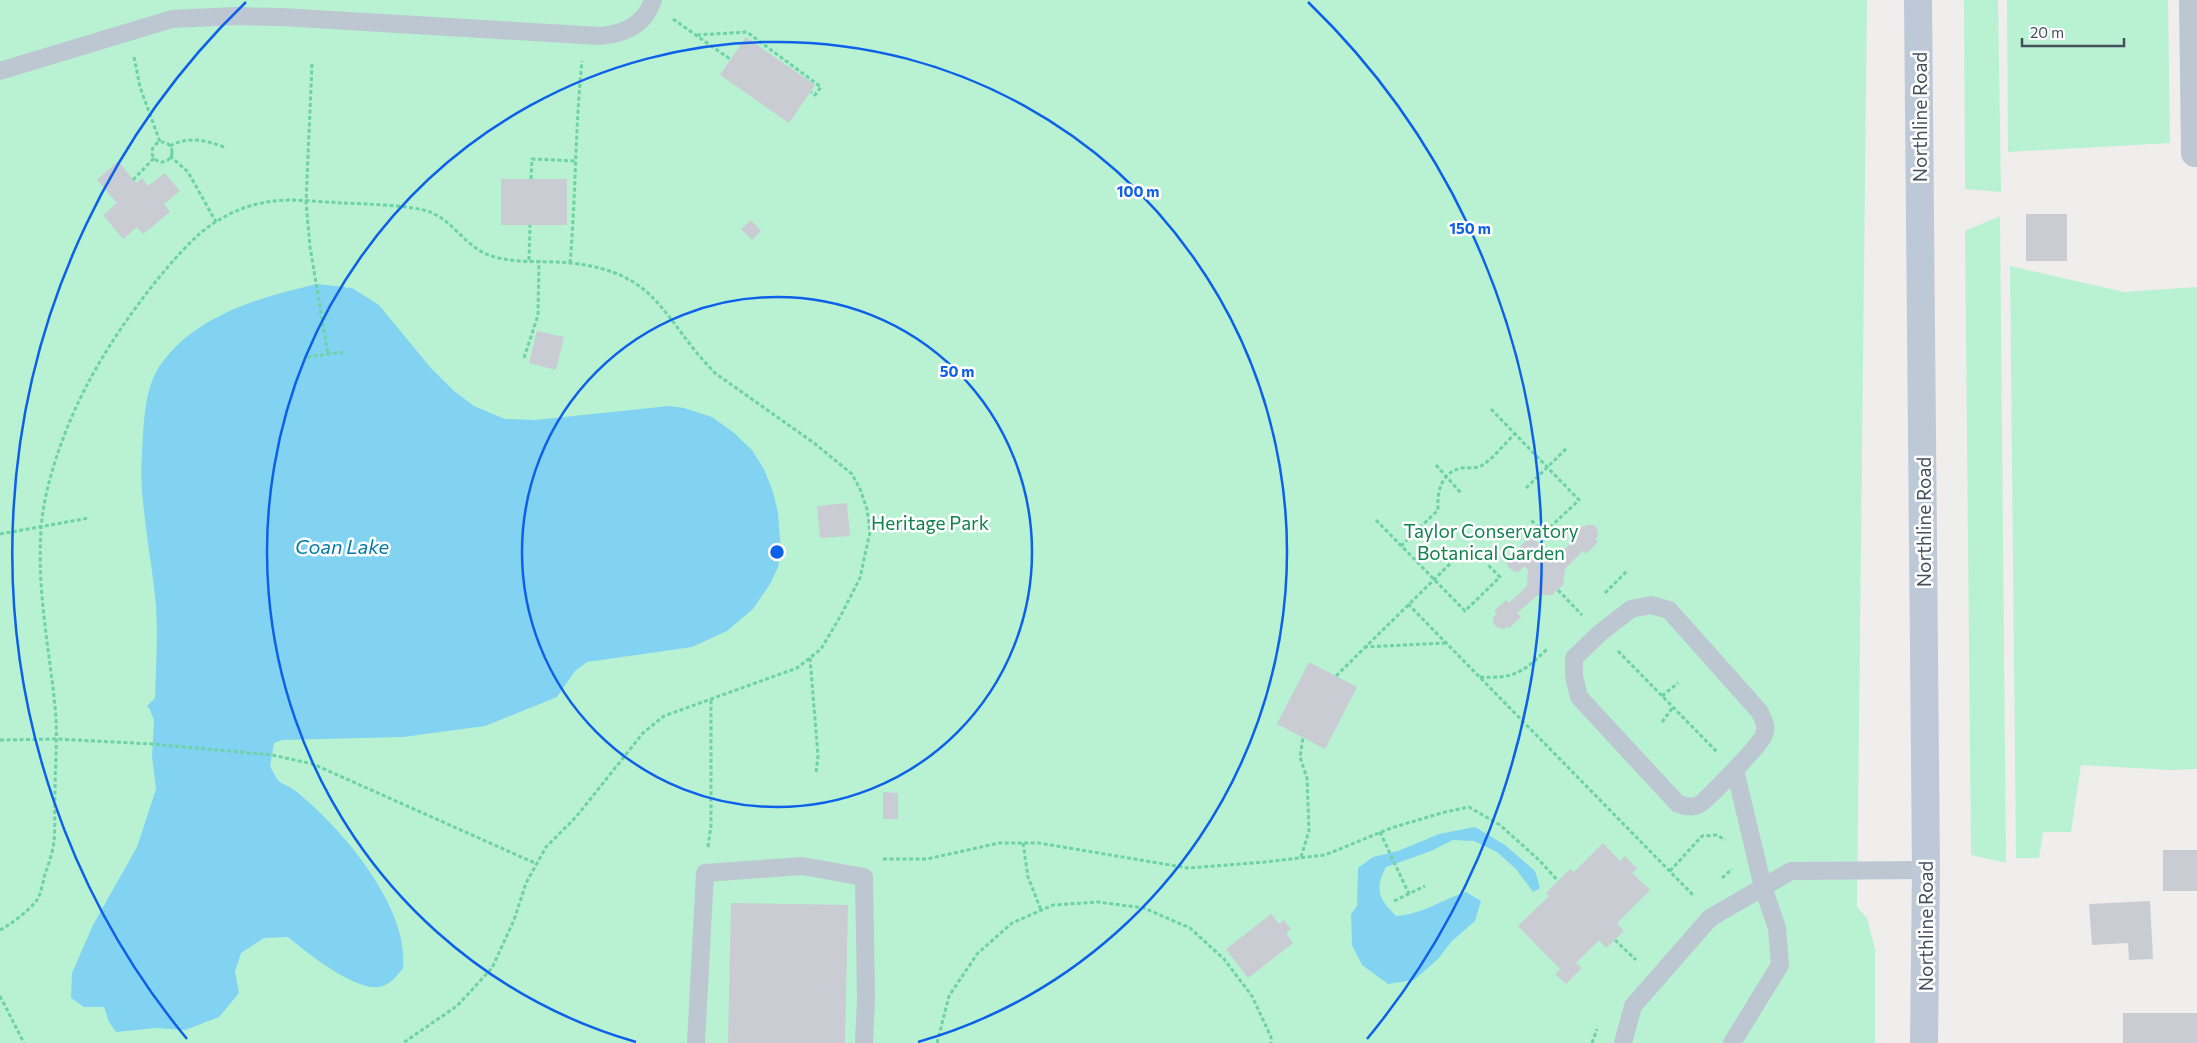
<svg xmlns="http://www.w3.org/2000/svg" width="2197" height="1043" viewBox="0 0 2197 1043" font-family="Commissioner,sans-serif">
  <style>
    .green { fill: #b8f2d2 }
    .water { fill: #82d3f2 }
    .building { fill: #c9ccd3 }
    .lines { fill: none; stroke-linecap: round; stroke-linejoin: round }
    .path { stroke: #6ed2a7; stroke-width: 3; stroke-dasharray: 4 2.5; stroke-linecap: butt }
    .lane { stroke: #bcc7d1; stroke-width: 18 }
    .street { stroke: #bcc7d1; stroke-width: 28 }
    .secondary { stroke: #bec9d8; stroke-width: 28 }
    .ring { fill: none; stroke: #0d60ea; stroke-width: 2.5 }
    .labels { text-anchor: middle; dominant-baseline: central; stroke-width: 5; stroke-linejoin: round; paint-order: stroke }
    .street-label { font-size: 19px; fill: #444f5c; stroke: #fff }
    .park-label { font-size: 19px; fill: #108250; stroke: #fff }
    .water-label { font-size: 20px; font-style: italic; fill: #047ba8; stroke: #fff }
    .centre { fill: #0d60ea; stroke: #fff; stroke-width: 2.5 }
    .ring-label { font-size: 15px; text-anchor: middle; font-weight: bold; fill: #0d60ea; stroke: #fff; stroke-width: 5; stroke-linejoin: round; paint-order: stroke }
  </style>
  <rect width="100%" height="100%" fill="#f0eded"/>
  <g class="green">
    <path d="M 0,0 L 1867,0 L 1857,907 L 1867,918 L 1875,949 L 1875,1043 L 0,1043 Z"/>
    <path d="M 1964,0 L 1998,0 L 2001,192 L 1965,189 Z"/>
    <path d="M 2007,0 L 2168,0 L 2170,143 L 2008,152 Z"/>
    <path d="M 2000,216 L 2006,863 L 1971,855 L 1965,231 Z"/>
    <path d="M 2010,266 L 2124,292 L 2197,287 L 2197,769 L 2170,770 L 2081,765 L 2071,832 L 2043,832 L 2039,858 L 2016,858 Z"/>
  </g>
  <g class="water">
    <path d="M 317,284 L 352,288 L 379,305 L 430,367 L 454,391 L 474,406 L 505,419 L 535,420 L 669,406 L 684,408 L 712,417 L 733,432 L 752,450 L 764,469 L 773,492 L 778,513 L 781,551 L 778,567 L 770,584 L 753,609 L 727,631 L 692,647 L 587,662 L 575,671 L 557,697 L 485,726 L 403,737 L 282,740 L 274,743 L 270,766 C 273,771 277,782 283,784 C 291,787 298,792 305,799 C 347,835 409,909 403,968 C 397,976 390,985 379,987 C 355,991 306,952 288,937 L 264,938 L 241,953 L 235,972 L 239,993 L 219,1017 L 185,1030 L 156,1028 L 116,1032 L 109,1022 L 104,1007 L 84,1007 L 71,998 L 72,973 L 93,925 L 137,847 L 156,789 L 152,757 L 154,720 L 150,710 L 147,706 L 155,698 C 156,667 158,637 156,606 C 153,571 146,536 143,501 C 140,478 142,455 143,433 C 145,409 147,384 161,364 C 196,315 261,297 317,284 Z"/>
    <path d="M 1475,827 L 1505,845 L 1535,871 L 1540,888 L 1533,892 L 1516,869 L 1497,852 L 1474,841 L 1453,840 L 1431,851 L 1386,867 C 1374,890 1379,899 1396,916 C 1423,914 1441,900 1466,892 L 1481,901 L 1475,921 L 1452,941 L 1438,959 L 1414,980 L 1388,984 L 1362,965 L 1352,945 L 1351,914 L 1357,906 L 1358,868 L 1373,857 L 1398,851 L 1439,834 Z"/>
  </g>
  <g class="building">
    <path d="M 746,37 L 815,85 L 789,123 L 720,75 Z"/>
    <path d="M 118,161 L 136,183 L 142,178 L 148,186 L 165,173 L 180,191 L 164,204 L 170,212 L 143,234 L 137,227 L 123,239 L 103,215 L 117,203 L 97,180 Z"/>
    <rect x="501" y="179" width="66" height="46"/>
    <rect x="2026" y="214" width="41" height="47"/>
    <path d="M 751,220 L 761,231 L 752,240 L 741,229 Z"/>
    <path d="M 537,331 L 564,337 L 556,370 L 529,363 Z"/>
    <path d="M 847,503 L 850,536 L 820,538 L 817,506 Z"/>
    <path d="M 1587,525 L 1594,525 L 1597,529 L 1598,536 L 1595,539 L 1598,542 L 1586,554 L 1583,551 L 1565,569 L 1563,585 L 1552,595 L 1538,595 L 1517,613 L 1521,617 L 1509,628 L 1507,626 L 1504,629 L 1498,628 L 1493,623 L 1493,618 L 1497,614 L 1494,611 L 1506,600 L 1509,603 L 1527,586 L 1528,570 L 1525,566 L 1518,572 L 1513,571 L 1507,565 L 1507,559 L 1529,538 L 1534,539 L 1540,545 L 1539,551 L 1535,555 L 1539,559 L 1554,560 L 1574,540 L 1571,537 L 1582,526 L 1584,527 Z"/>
    <path d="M 1309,662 L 1357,687 L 1325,749 L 1277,724 Z"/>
    <path d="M 883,792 L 898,793 L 898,819 L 883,819 Z"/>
    <path d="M 1603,843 L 1620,861 L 1625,856 L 1637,869 L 1632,873 L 1650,890 L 1617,923 L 1624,931 L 1606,948 L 1599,940 L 1576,963 L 1582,968 L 1566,984 L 1555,974 L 1560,969 L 1518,926 L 1549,896 L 1546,893 L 1570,869 L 1574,872 Z"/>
    <rect x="2163" y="850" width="34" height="41"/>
    <path d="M 2150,901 L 2153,959 L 2129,960 L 2128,943 L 2092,945 L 2089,904 Z"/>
    <path d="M 731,903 L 848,905 L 845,1043 L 728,1043 Z"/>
    <path d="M 1271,914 L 1279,924 L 1284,920 L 1291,929 L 1286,933 L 1293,943 L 1248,978 L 1226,949 Z"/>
    <rect x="2123" y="1013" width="74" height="30"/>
  </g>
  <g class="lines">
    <g class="path">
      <path d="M 673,19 L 730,59"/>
      <path d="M 697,35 L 747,32 L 821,87 L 815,95 L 811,92"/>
      <path d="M 134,57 L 140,87 L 160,142"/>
      <path d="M 312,64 L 306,202 L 310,247 L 328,354"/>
      <circle cx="162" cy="152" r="10"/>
      <path d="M 170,146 C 188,136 205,140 224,147"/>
      <path d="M 170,156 L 188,172 L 216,222"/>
      <path d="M 531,179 L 532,159 L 576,161"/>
      <path d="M 133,180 L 154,158"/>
      <path d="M 529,260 L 530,225"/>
      <path d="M 570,263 C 576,196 575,128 582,61"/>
      <path d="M 307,357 L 344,352"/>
      <path d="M 524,358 L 538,315 L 539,260"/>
      <path d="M 1491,409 L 1579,500 L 1544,533 L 1531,520"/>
      <path d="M 1436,465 L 1461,493"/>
      <path d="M 1526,488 L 1568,447"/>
      <path d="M 1376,520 L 1465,611 L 1500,577 L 1487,564"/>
      <path d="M 0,534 L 89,518"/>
      <path d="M 1401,546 L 1438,510 C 1437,491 1441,472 1462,468 C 1468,467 1476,469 1481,466 C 1493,459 1504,444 1515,434"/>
      <path d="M 1558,590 L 1582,615"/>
      <path d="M 1605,593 L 1627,571"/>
      <path d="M 1408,604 L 1693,895"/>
      <path d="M 1364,647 L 1445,643"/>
      <path d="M 1618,651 L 1717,752"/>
      <path d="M 810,658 L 818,756 L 816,773"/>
      <path d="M 1336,676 L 1455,559"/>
      <path d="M 1480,677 C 1514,679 1524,672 1548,648"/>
      <path d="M 1662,696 L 1678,683"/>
      <path d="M 1662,722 L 1673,707"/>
      <path d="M 0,740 L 57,739 L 152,744 L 272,755 L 313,764 L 537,864"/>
      <path d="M 1380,832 L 1409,894"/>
      <path d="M 1023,843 L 1028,877 L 1041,910"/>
      <path d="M 708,847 L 711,825 L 711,699"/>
      <path d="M 1301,857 L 1309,831 L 1307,778 L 1300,757 L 1303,738"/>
      <path d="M 883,859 L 927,859 L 999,843 L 1039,843 L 1188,868 L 1265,862 L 1325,855 L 1391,828 L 1445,812 L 1469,807 L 1500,825 L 1539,860 L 1558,881"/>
      <path d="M 1670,871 L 1702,836 L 1717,835 L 1725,840"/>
      <path d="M 1722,878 L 1732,869"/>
      <path d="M 1394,901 L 1425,886"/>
      <path d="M 0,930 C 10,925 31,909 37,900 C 41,894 43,882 45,874 C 48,866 51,857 53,848 C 56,831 54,812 55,794 C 55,765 58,736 55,706 C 49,648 37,590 41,531 C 43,486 66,424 88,383 C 112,337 158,273 196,237 C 213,221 239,207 262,203 C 288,197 317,202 343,203 C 364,204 412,205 430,212 C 451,220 464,243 484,253 C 510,265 542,260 571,263 C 660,273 661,318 715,373 L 814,443 L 852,474 L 860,489 L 867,509 L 870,532 L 860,578 L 840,617 L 821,649 L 797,668 L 664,716 L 643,733 L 576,817 L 546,847 L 526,883 L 514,920 L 492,968 L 457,1006 L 403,1043"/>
      <path d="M 1615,940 L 1636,960"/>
      <path d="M 0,996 L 24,1043"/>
      <path d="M 937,1043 L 949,996 L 977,954 L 1012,923 L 1053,905 L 1098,902 L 1144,908 L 1190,928 L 1224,959 L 1252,996 L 1271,1037 L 1271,1043"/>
      <path d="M 1592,1043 L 1597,1029"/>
    </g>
    <g class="lane">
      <path d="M 0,71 L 172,19 L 236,16 L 281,17 L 600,36 C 624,34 645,25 653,0"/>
      <path d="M 1651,605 L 1669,610 L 1759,711 C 1764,720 1768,728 1763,737 C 1758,746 1706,802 1698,805 C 1692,808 1684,806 1678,804 L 1579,697 L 1574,676 L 1574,658 L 1600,633 L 1631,609 Z"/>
      <path d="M 696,1043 L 705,873 L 802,866 L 864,877 L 866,1000 L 864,1043"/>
      <path d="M 1623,1043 L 1633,1006 L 1710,918 L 1791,871 L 1926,870"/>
      <path d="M 1732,1043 L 1780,965 L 1777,928 L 1763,887 L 1735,770"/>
    </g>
    <path class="street" d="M 2193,0 L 2195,153"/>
    <path class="secondary" d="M 1918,0 L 1926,870 L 1924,1043"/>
  </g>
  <g class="ring">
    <circle cx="777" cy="552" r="255"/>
    <path d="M636 1042A510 510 0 1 1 918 1042"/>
    <path d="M187 1039A765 765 0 0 1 246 2M1308 2A765 765 0 0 1 1367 1039"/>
  </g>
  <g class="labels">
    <g class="street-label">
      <text transform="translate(1919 117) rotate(-90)">Northline Road</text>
      <text transform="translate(1923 522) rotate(-90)">Northline Road</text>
      <text transform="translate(1925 926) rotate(-90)">Northline Road</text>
    </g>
    <g class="park-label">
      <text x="930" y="522">Heritage Park</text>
      <text x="1491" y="530">Taylor Conservatory<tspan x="1491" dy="22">Botanical Garden</tspan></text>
    </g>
    <g class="water-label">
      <text x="342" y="546">Coan Lake</text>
    </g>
  </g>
  <circle cx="777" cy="552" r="8" class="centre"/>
  <g class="ring-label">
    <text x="1138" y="197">100 m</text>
    <text x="1470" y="234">150 m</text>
    <text x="957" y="377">50 m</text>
  </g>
  <path d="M2022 38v8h102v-8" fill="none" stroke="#444f5c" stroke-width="2.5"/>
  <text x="2030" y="38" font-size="15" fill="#444f5c" stroke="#ffffff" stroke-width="4" paint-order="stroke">20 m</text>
</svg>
